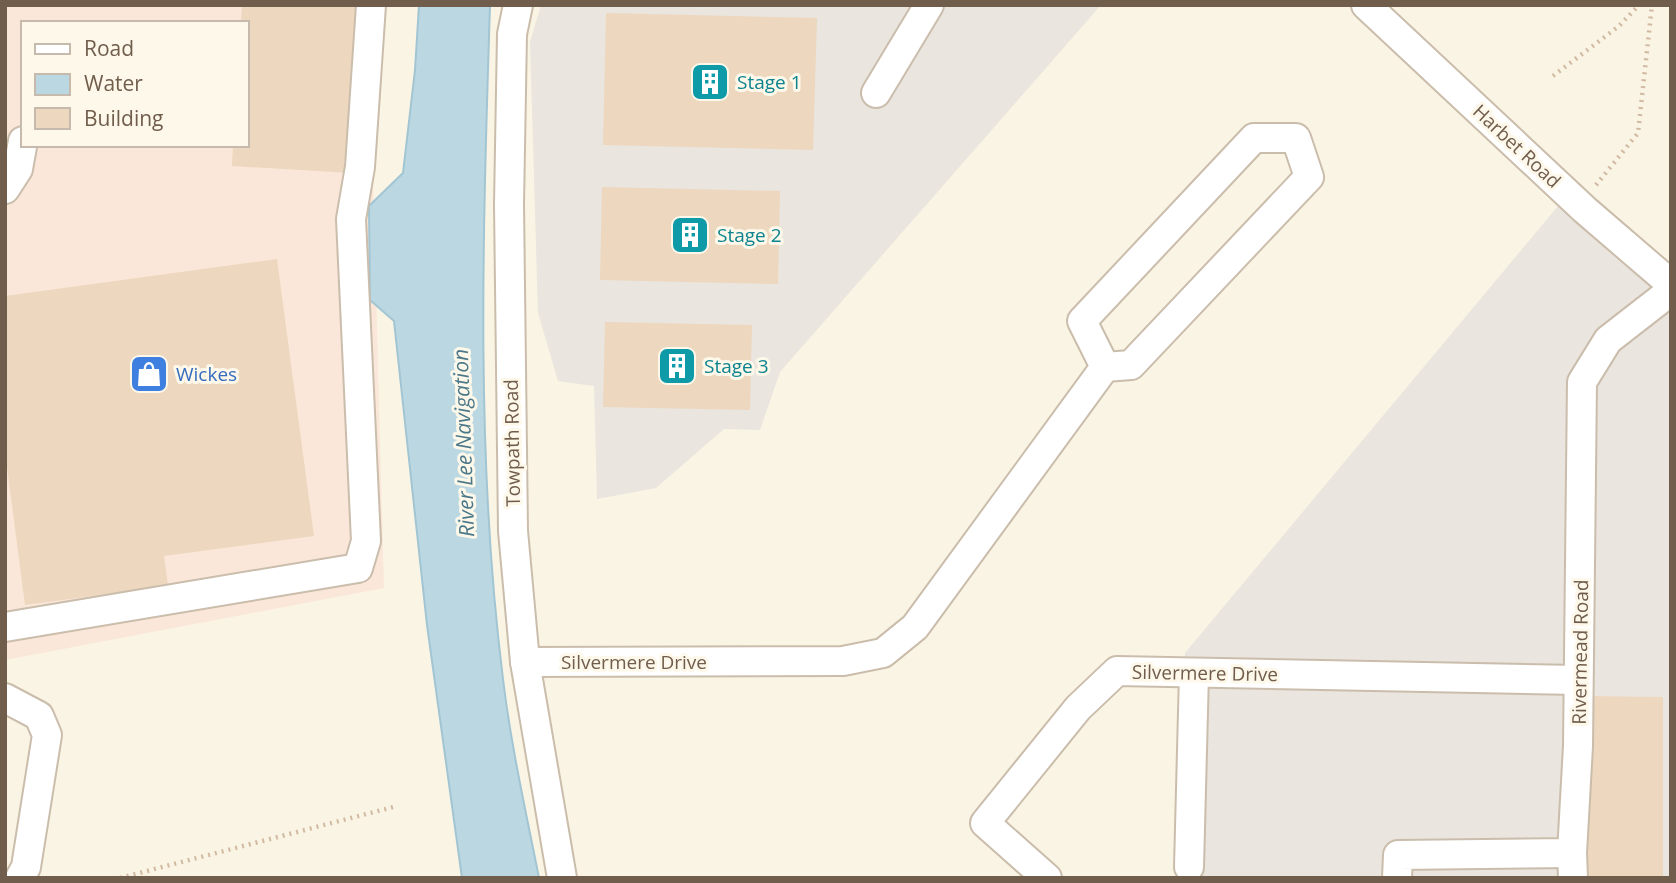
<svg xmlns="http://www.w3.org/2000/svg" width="1676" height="883" viewBox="0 0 1676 883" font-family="'Open Sans',sans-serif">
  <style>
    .commercial { fill: #fae7d9; fill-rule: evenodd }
    .industrial { fill: #eae5de }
    .water { fill: #bbd8e2; stroke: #a2c5d3; stroke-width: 2 }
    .building { fill: #edd7be }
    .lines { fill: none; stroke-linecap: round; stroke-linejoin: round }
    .minor-casing { stroke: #cbbdac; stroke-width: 32 }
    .path { stroke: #d2baa2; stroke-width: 4.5; stroke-dasharray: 2 5; stroke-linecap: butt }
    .minor { stroke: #fff; stroke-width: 28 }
    .labels { text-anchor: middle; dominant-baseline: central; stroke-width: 6; stroke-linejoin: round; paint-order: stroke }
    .culture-label { font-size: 19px; fill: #0d838f; stroke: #fdf8ea; text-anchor: start }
    .street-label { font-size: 19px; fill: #715d4c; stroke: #fdf8ea }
    .shop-label { font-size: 19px; fill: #366cbe; stroke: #fdf8ea; text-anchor: start }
    .water-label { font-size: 21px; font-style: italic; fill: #4b7889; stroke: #fdf8ea }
  </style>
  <rect width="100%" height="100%" fill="#faf4e4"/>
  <path class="commercial" d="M 5,5 L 387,5 L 373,181 L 384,588 L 5,660 ZM 23,23 L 247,23 L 247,145 L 23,145 Z"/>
  <g class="industrial">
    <path d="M 541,5 L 1101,5 L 780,372 L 760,430 L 724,429 L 656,488 L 597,499 L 594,386 L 558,381 L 538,313 L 530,42 Z"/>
    <path d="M 1558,206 L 1671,301 L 1671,878 L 1179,878 L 1185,653 Z"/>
  </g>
  <path class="water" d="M 419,5 L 490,5 C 483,230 475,456 503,679 C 511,746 526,812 539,878 L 462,878 L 427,625 L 394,321 L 370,300 L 369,206 L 403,173 L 415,70 Z"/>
  <g class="building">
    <path d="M 242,5 L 361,5 L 351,173 L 232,166 L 233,145 L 247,145 L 247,23 L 241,23 Z"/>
    <path d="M 606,13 L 817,18 L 813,150 L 603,145 Z"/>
    <path d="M 602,187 L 780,191 L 778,284 L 600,280 Z"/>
    <path d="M 277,259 L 314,536 L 164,556 L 168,586 L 25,605 L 5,452 L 5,296 Z"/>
    <path d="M 605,322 L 752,325 L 750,410 L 603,407 Z"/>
    <path d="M 1584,696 L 1663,697 L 1663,878 L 1583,878 Z"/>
  </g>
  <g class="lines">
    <defs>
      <g id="minor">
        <path d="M 518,5 L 512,34 L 509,204 L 513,531 L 525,662 L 562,878"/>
        <path d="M 1366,5 L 1585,210 L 1671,284"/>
        <path d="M 876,93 L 929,5"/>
        <path d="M 1254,138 L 1296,138 L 1309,177 L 1131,365 L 1105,367 L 1082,321 Z"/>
        <path d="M 5,189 L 18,169 L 23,141"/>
        <path d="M 5,627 L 358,568 L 366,541 L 351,219 L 360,167 L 371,5"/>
        <path d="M 525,662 L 843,661 L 883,653 L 915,627 L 1105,367"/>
        <path d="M 5,698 L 39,716 L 47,735 L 26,867 L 20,878"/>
        <path d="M 1572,853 L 1573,878"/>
        <path d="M 1189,867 L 1194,673"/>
        <path d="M 1047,878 L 985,823 L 1078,708 L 1117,671 L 1577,680"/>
        <path d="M 1397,878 L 1398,855 L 1572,853 L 1578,746 L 1582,382 L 1608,340 L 1671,291"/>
      </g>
    </defs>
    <use href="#minor" class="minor-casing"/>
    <g class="path">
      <path d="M 1553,76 L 1619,26 L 1639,5"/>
      <path d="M 1596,185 L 1638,133 L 1652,5"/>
      <path d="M 120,878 L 397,806"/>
    </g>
    <use href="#minor" class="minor"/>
  </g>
  <defs>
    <symbol id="building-square" viewBox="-11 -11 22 22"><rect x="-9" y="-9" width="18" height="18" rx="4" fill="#0f9aa8" stroke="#fdf8ea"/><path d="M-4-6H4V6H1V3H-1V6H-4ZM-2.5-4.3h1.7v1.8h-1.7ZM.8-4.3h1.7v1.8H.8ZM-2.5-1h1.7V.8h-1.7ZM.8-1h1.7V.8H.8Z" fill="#fff"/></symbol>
    <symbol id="shop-square" viewBox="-11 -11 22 22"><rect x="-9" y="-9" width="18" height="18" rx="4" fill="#3f7fe0" stroke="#fdf8ea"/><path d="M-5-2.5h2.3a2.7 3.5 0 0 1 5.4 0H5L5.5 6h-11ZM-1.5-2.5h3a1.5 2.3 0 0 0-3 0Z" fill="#fff"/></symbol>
  </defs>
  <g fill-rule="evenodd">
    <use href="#building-square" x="688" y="60" width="44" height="44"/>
    <use href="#building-square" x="668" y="213" width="44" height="44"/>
    <use href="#building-square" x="655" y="344" width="44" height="44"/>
    <use href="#shop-square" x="127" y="352" width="44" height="44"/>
  </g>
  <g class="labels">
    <g class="culture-label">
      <text x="737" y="82">Stage 1</text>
      <text x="717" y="235">Stage 2</text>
      <text x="704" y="366">Stage 3</text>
    </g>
    <g class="street-label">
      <text transform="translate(1517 146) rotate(43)">Harbet Road</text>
      <text transform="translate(512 443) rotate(-91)">Towpath Road</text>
      <text transform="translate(1580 652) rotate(-89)">Rivermead Road</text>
      <text x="634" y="662">Silvermere Drive</text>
      <text transform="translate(1205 673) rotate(1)">Silvermere Drive</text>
    </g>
    <g class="shop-label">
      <text x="176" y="374">Wickes</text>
    </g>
    <g class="water-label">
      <text transform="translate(463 443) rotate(-92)">River Lee Navigation</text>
    </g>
  </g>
  <rect width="1676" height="883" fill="none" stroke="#715d4c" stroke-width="14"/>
  <rect x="21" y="21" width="228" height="126" fill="#fdf8ea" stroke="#c5baab" stroke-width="2"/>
  <rect x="35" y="44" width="35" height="10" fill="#ffffff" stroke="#c5baab" stroke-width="2"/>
  <text x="84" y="56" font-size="21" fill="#715d4c">Road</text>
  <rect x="35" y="74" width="35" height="21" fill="#bbd8e2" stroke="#c5baab" stroke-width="2"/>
  <text x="84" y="91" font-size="21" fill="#715d4c">Water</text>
  <rect x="35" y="108" width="35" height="21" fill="#edd7be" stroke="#c5baab" stroke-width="2"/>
  <text x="84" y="126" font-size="21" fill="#715d4c">Building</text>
</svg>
